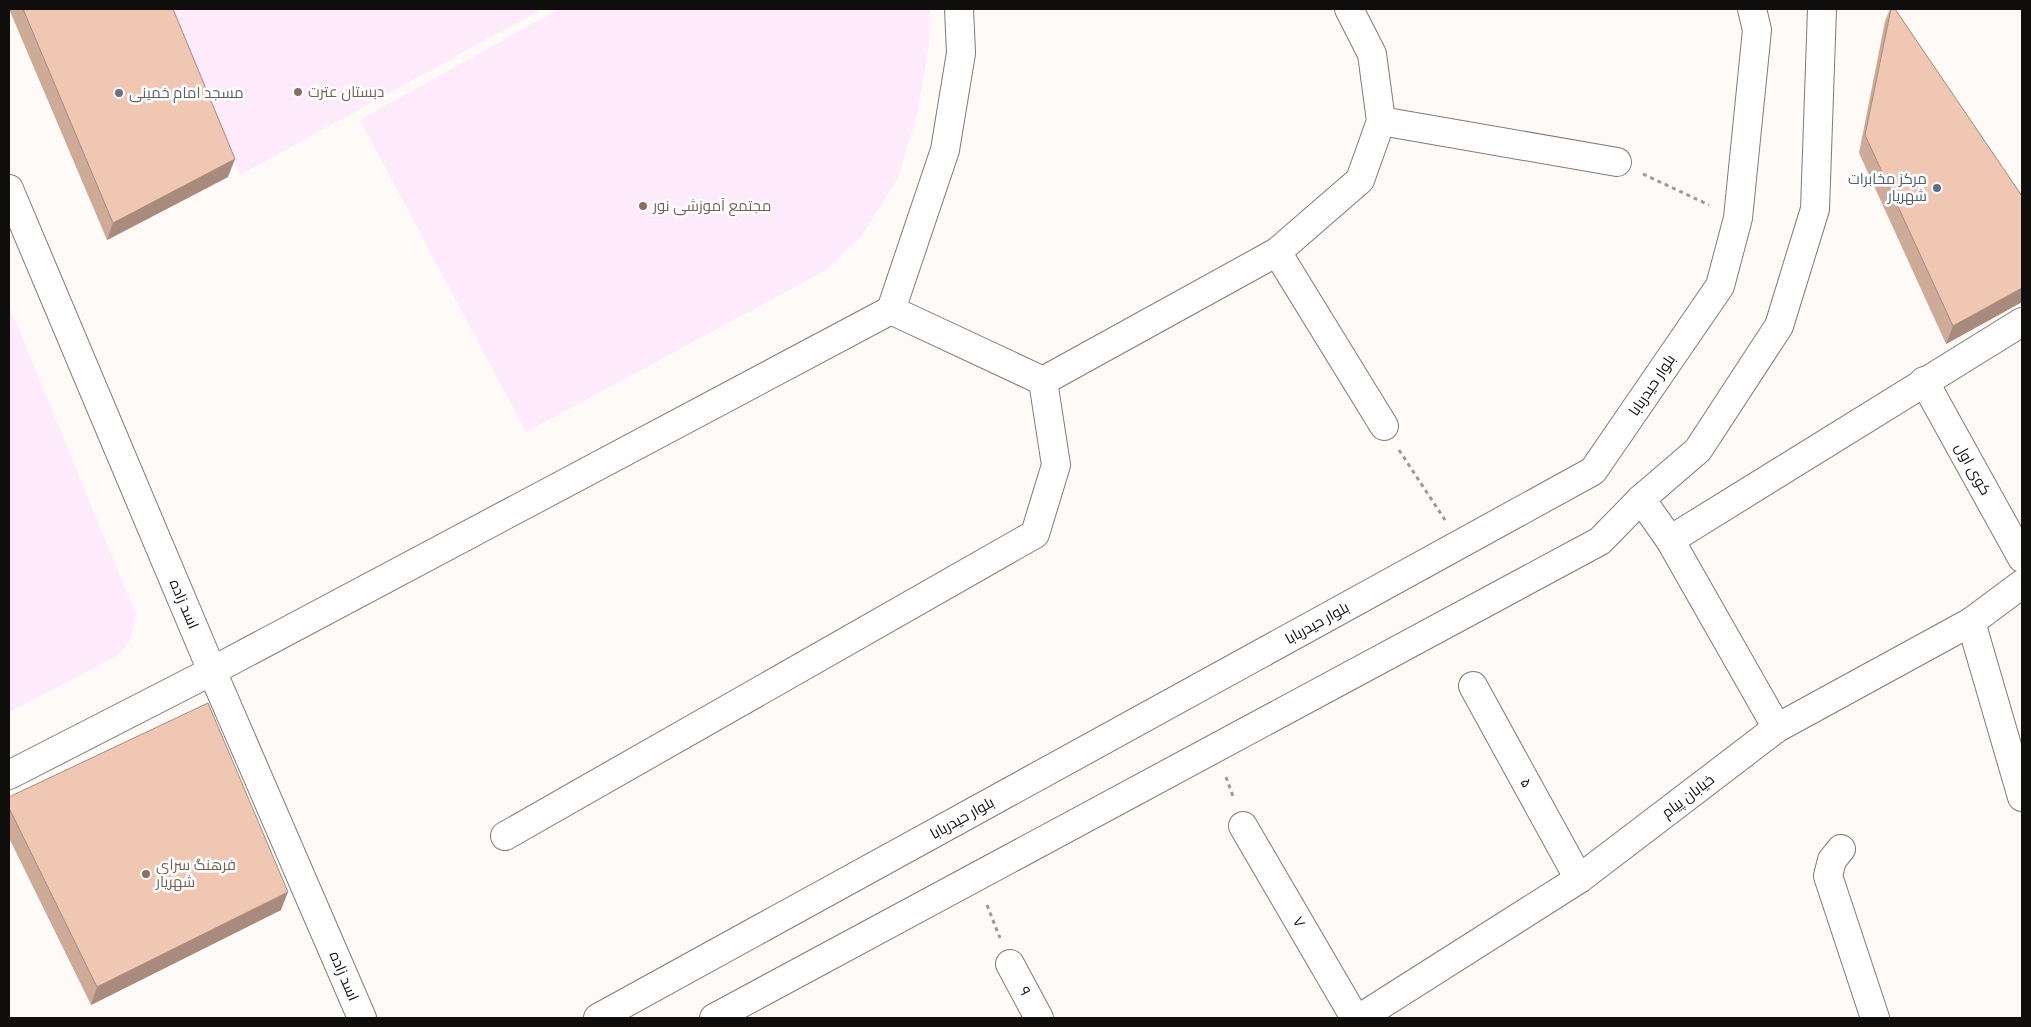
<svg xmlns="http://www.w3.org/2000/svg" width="2031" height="1027" viewBox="0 0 2031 1027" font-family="'Fira Sans Condensed',Cairo,sans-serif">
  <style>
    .education { fill: #fdebfc }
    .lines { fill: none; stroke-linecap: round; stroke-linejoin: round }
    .minor-casing { stroke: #817b77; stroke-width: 30 }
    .path { stroke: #9c9997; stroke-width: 3; stroke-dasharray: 4 4; stroke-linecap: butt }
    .minor { stroke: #fff; stroke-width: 28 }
    .wall { fill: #ceab99 }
    .shaded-wall { fill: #a88b7d }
    .building { fill: #f0c7b2; stroke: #a88b7d }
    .education-dot { fill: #8d6e63; stroke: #fff; stroke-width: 2 }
    .worship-dot { fill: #6b7280; stroke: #fff; stroke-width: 2 }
    .service-dot { fill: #5c6f8a; stroke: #fff; stroke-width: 2 }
    .labels { text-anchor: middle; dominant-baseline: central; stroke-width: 5; stroke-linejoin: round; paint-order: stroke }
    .education-label { font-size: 15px; fill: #785e54; stroke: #fff; text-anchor: start }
    .worship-label { font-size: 15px; fill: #5b616d; stroke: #fff; text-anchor: start }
    .service-label { font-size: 15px; fill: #4e5e75; stroke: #fff; text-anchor: end }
    .street-label { font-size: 15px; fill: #100e0c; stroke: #fff }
  </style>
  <rect width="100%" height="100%" fill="#fefaf8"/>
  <g class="education">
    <path d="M 171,9 L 542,9 L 240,175 Z"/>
    <path d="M 559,9 L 930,9 L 929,44 L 917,115 L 898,178 L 862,235 L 826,270 L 526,432 L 360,120 Z"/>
    <path d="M 9,305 L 136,615 L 132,635 L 126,646 L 117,656 L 9,712 Z"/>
  </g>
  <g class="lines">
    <defs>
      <g id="minor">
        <path d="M 1381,121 L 1617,162"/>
        <path d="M 9,189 L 212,671 L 362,1018"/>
        <path d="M 1277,252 L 1384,426"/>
        <path d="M 891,310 L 1043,381 L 1277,252 L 1360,180 L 1381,121 L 1372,54 L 1349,9"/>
        <path d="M 1924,381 L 2022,558"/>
        <path d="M 1641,499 L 1670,540 L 1777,728"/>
        <path d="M 1670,540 L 2022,322"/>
        <path d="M 1971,622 L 2022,797"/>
        <path d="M 1473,686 L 1579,879"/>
        <path d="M 9,775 L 212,671 L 891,310 L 945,150 L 961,53 L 959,9"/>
        <path d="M 1243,826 L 1355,1018"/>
        <path d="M 505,836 L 1035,534 L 1056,465 L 1043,381"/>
        <path d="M 1841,849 L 1832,860 L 1828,876 L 1875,1018"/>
        <path d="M 1010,964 L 1039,1018"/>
        <path d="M 598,1018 L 1593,471 L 1720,286 L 1738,218 L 1757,30 L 1752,9"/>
        <path d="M 714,1018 L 1600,541 L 1641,499 L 1698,450 L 1779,326 L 1815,209 L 1822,9"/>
        <path d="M 1360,1018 L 1579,879 L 1777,728 L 1971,622 L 2022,584"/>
      </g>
    </defs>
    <use href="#minor" class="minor-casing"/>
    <g class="path">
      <path d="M 1643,174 L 1709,205"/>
      <path d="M 1399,450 L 1445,520"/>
      <path d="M 1226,777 L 1234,799"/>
      <path d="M 987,905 L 1000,938"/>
    </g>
    <use href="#minor" class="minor"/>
  </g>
  <g class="wall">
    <path d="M 9,9 L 173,9 L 228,177 L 107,240 Z"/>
    <path d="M 1890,9 L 1895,9 L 2022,196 L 2022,302 L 1946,344 L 1859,153 L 1885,21 Z"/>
    <path d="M 9,797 L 281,910 L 91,1005 L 9,838 Z"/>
  </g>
  <g class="shaded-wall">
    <path d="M 235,159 L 228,177 L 107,240 L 113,223 Z"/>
    <path d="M 2022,288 L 2022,302 L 1946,344 L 1953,326 Z"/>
    <path d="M 288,892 L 281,910 L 91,1005 L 97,987 Z"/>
  </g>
  <g class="building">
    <path d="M 23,9 L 173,9 L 235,159 L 113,223 Z"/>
    <path d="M 1891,9 L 1895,9 L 2022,196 L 2022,288 L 1953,326 L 1865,135 Z"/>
    <path d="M 208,703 L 288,892 L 97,987 L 9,808 L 9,797 Z"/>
  </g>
  <g class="education-dot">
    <circle cx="298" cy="92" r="5"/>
    <circle cx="643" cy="206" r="5"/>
    <circle cx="146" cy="874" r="5"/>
  </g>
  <circle class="worship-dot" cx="119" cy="93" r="5"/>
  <circle class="service-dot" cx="1937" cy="188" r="5"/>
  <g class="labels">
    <g class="education-label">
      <text x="308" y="92">دبستان عترت</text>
      <text x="653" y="206">مجتمع آموزشی نور</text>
      <text x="156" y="865">فرهنگ سرای<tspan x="156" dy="17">شهریار</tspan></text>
    </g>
    <g class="worship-label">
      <text x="129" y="93">مسجد امام خمینی</text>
    </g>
    <g class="service-label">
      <text x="1927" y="179">مرکز مخابرات<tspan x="1927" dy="17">شهریار</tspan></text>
    </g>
    <g class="street-label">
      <text transform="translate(1652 385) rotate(-56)">بلوار حیدربابا</text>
      <text transform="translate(1973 469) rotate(61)">کوی اول</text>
      <text transform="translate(184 604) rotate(67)">اسد زاده</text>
      <text transform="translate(1317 623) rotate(-29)">بلوار حیدربابا</text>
      <text transform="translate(1526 783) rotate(61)">۵</text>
      <text transform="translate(1688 796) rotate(-37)">خیابان پیام</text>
      <text transform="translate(962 818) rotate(-29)">بلوار حیدربابا</text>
      <text transform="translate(1299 922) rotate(60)">۷</text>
      <text transform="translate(344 976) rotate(67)">اسد زاده</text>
      <text transform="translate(1025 991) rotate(62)">۹</text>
    </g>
  </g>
  <rect width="2031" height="1027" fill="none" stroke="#100e0c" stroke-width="20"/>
</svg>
